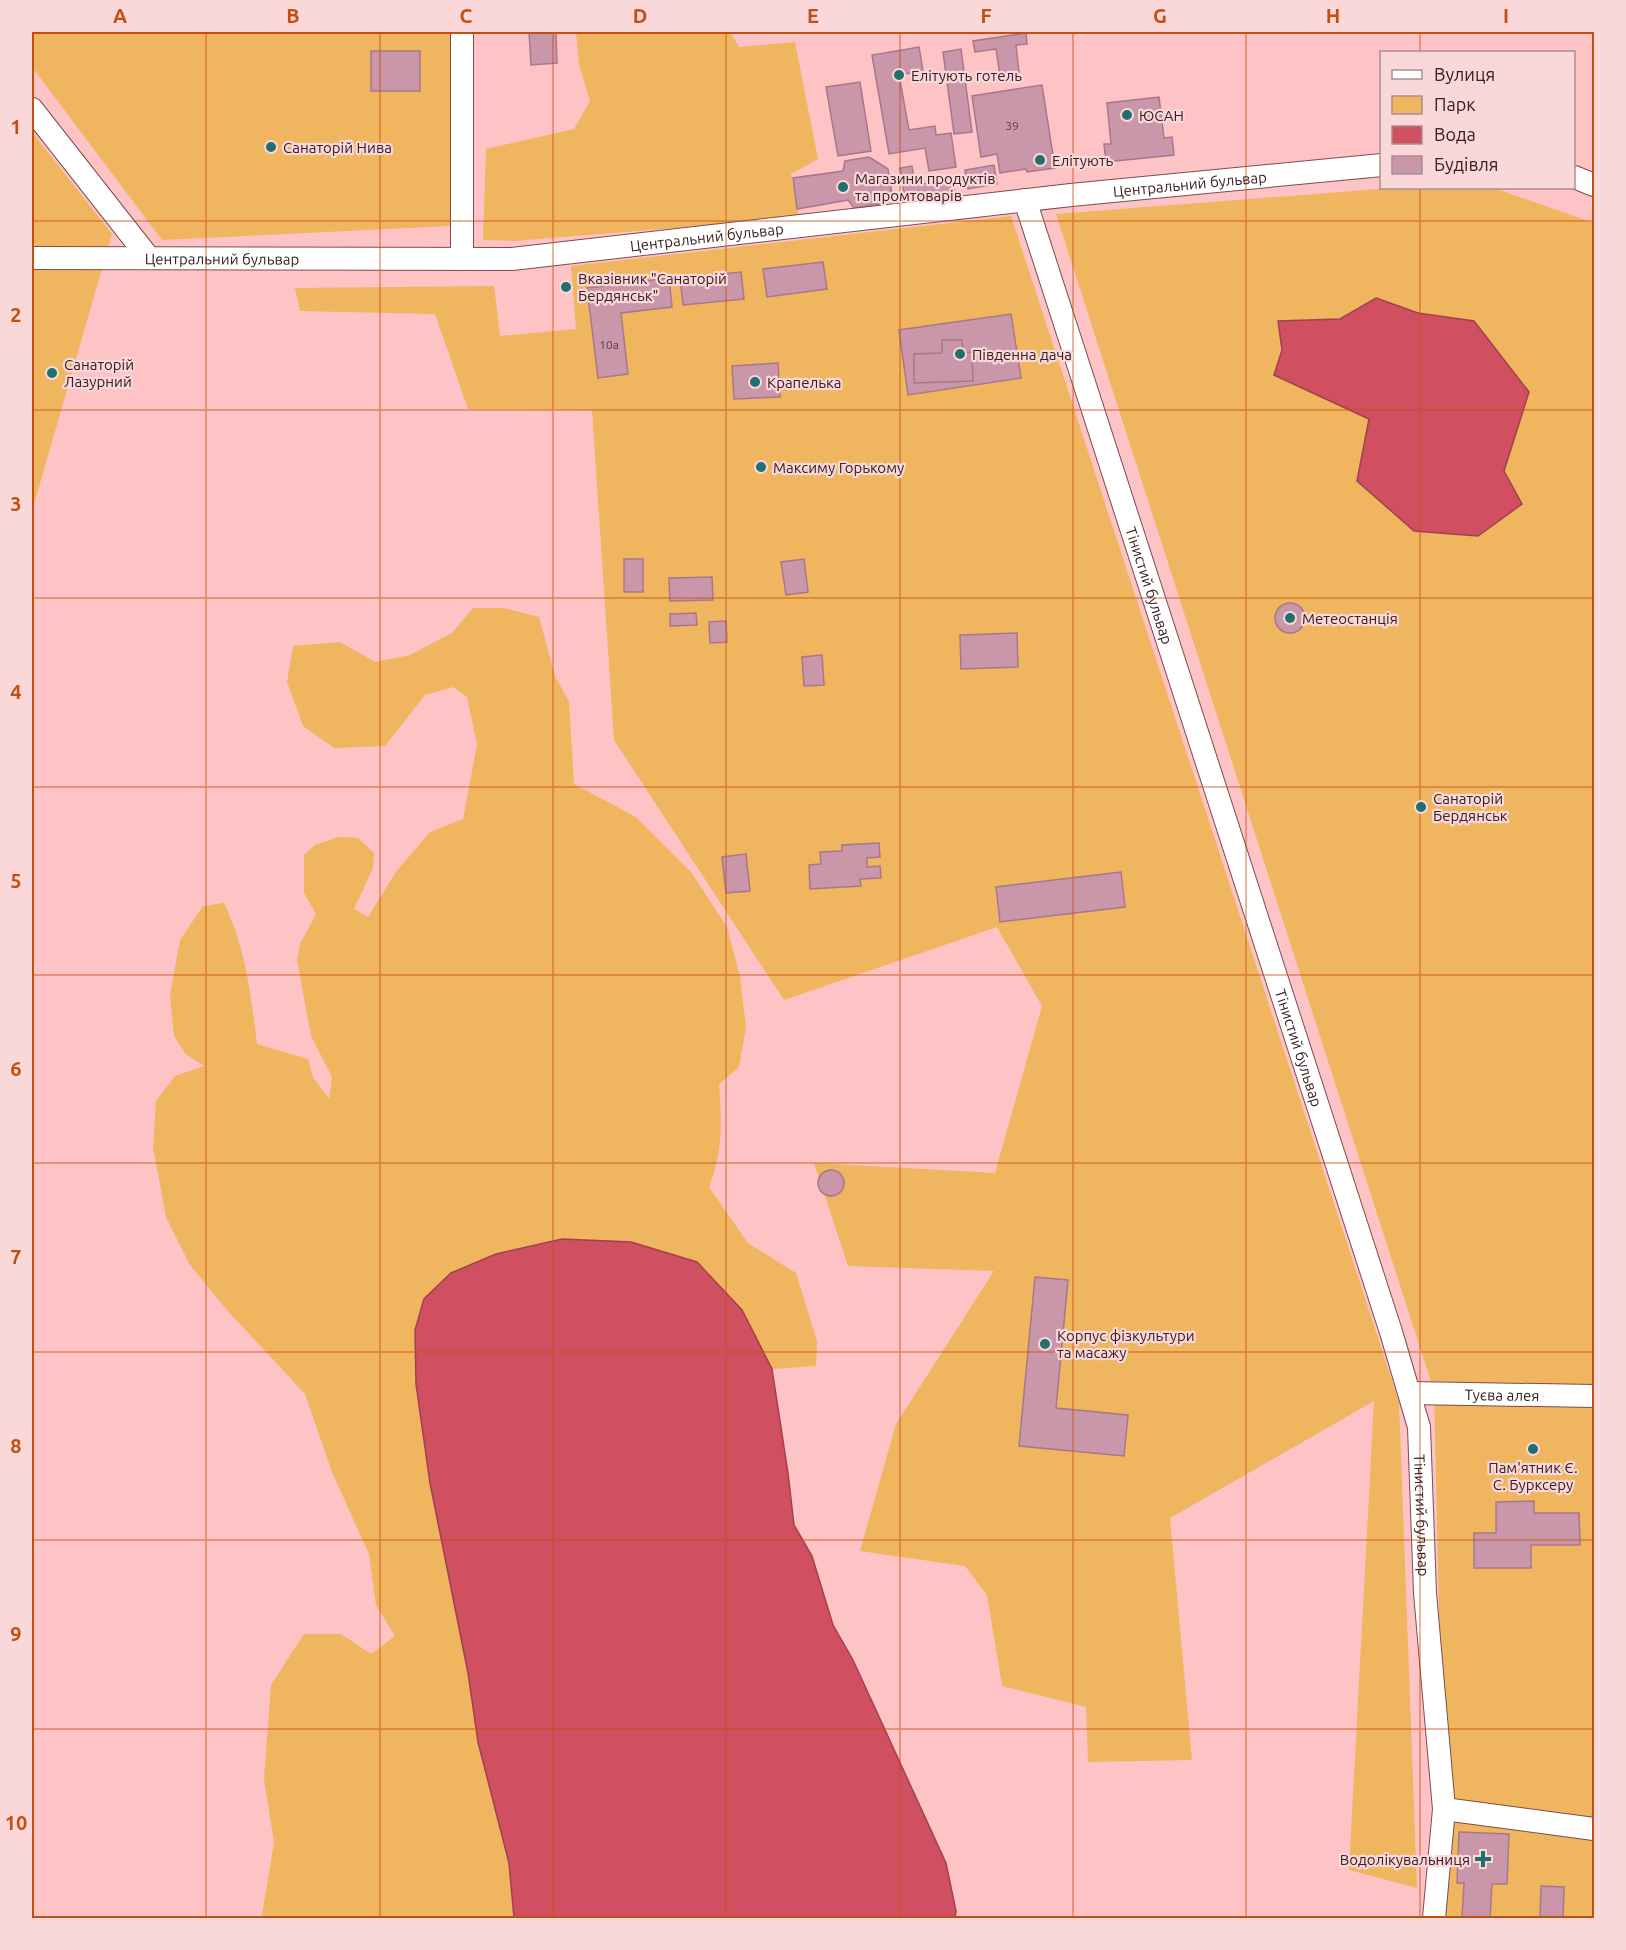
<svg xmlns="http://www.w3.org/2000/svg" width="1626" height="1950" viewBox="0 0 1626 1950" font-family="Ubuntu,sans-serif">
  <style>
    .green { fill: #efb55f }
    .water { fill: #d04f60; stroke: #a2414d; stroke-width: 1.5 }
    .building { fill: #ca96a9; stroke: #a9778a; stroke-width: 1.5 }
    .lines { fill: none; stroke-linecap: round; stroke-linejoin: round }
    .minor-casing { stroke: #7d4c4f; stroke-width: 24 }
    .minor { stroke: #fff; stroke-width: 22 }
    .grid { fill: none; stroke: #c44e10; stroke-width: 1.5; stroke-opacity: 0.55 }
    .poi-dot { fill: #236e6e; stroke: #fad7d8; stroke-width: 2 }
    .labels { text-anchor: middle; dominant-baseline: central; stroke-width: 4.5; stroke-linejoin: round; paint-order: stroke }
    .number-label { font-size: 12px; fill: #5b3e44 }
    .poi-label { font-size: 15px; fill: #362022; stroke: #fad7d8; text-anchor: start }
    .street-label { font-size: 15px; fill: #362022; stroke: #fad7d8 }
    .neatline { fill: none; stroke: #c44e10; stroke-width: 2 }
    .grid-label { font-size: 20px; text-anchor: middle; font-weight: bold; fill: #c44e10 }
  </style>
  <rect width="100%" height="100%" fill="#fdc3c5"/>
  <g class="green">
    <path d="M 32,32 L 450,32 L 450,226 L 162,240 L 32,67 Z"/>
    <path d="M 576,32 L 730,32 L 739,47 L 795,42 L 818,159 L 791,174 L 799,218 L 514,241 L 483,240 L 486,149 L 574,129 L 590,101 L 579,64 Z"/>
    <path d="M 32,132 L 112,234 L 32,511 Z"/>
    <path d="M 1392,188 L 1494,188 L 1594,223 L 1594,1918 L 1440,1918 L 1443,1789 L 1434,1391 L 1056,214 Z"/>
    <path d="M 1011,216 L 1399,1402 L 1417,1888 L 1349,1870 L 1374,1401 L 1170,1518 L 1192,1760 L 1088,1762 L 1086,1707 L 1002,1686 L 987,1595 L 965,1566 L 860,1551 L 896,1424 L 994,1271 L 848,1266 L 814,1163 L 995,1173 L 1042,1006 L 997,927 L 784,1000 L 614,740 L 592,410 L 468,409 L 435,314 L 300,311 L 295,288 L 494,286 L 500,336 L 576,329 L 571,266 Z"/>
    <path d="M 473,608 L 504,608 L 539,617 L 555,676 L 569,702 L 574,784 L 636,817 L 691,872 L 727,927 L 740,976 L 746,1027 L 739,1067 L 719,1084 C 722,1120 723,1152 709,1187 L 748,1243 L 796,1273 L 817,1341 L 816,1366 L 772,1369 L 742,1310 L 416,1384 L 430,1483 L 468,1673 L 478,1742 L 509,1863 L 514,1918 L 258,1918 L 262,1915 L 274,1842 L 264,1780 L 271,1685 L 304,1634 L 341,1634 L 371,1654 L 395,1636 L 376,1605 L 369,1554 L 332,1472 L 305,1394 L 227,1310 L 190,1265 L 166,1217 L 153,1147 L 156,1101 L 175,1076 L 204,1066 L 186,1054 L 174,1036 L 170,995 L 180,940 L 203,906 L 224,903 C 246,948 251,996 257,1044 L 308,1059 L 313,1077 L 329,1099 L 332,1077 L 311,1036 L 297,960 L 300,944 L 316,914 L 304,893 L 304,855 L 315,845 L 338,837 L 358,838 L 374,853 L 373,868 L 354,909 L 368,917 L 396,872 L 430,832 L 463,819 L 477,745 L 467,697 L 453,687 L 425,695 L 385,746 L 334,748 L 303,726 L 287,682 L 293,646 L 340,642 L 375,662 L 410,655 L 452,633 Z"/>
  </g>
  <g class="water">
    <path d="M 1376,298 L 1418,313 L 1474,321 L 1529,392 L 1504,471 L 1522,504 L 1478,536 L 1414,531 L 1357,481 L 1369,419 L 1274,375 L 1282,350 L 1278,321 L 1340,319 Z"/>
    <path d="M 562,1239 L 631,1242 L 697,1262 L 742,1310 L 772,1369 L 788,1473 L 794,1525 L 812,1556 L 833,1625 L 853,1660 L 946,1863 L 956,1911 L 955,1918 L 514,1918 L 509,1863 L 478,1742 L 468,1673 L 430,1483 L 416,1384 L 415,1330 L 424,1299 L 451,1273 L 496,1254 Z"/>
  </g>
  <g class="building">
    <path d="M 529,32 L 556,32 L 557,63 L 531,65 Z"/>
    <path d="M 1026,33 L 1027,44 L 1016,45 L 1019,72 L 1000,75 L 996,49 L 975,52 L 973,41 Z"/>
    <path d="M 919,47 L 923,71 L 899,75 L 909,130 L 935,126 L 936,135 L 951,133 L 956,167 L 929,171 L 925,148 L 889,154 L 872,55 Z"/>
    <path d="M 961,49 L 972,132 L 954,134 L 943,52 Z"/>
    <rect x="371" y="51" width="49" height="40"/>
    <path d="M 860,82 L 871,151 L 838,156 L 826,87 Z"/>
    <path d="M 1042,85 L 1055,168 L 1027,172 L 1026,169 L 1000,173 L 997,154 L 981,157 L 972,96 Z"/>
    <path d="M 1159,97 L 1164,138 L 1172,137 L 1174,155 L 1106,162 L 1104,144 L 1111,144 L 1107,103 Z"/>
    <path d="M 869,157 L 888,169 L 892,195 L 879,204 L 854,208 L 848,200 L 797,209 L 793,178 L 843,171 L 845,161 Z"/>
    <path d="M 994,165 L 997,184 L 968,189 L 965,170 Z"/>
    <path d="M 912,166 L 915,185 L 952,179 L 955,192 L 905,200 L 900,168 Z"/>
    <path d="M 823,262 L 827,289 L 767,297 L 763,269 Z"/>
    <path d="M 741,272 L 744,299 L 683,305 L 680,278 Z"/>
    <path d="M 669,278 L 672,307 L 621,313 L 628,374 L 598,378 L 587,288 Z"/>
    <path d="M 1011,314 L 1021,378 L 908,395 L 899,330 Z"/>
    <path d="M 942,340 L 962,340 L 963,353 L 972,352 L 973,381 L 914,383 L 914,354 L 942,353 Z"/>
    <path d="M 778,363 L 780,397 L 734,399 L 732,366 Z"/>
    <rect x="624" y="559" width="19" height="33"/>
    <path d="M 804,559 L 808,592 L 786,595 L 781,562 Z"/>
    <path d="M 712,577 L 713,600 L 670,601 L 669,578 Z"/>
    <circle cx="1290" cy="618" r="15"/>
    <path d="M 696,613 L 697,625 L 670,626 L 670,614 Z"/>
    <path d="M 726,621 L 727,642 L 710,643 L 709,622 Z"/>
    <path d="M 1017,633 L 1018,667 L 961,669 L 960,635 Z"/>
    <path d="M 822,655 L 824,685 L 804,686 L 802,657 Z"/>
    <path d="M 879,843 L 880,857 L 867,858 L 867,867 L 880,866 L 881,878 L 860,879 L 861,886 L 810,889 L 809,865 L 821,864 L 820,852 L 842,851 L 842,845 Z"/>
    <path d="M 746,854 L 750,891 L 726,893 L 722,857 Z"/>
    <path d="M 1121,872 L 1125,907 L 1000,922 L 996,887 Z"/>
    <circle cx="831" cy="1183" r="13"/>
    <path d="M 1035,1277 L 1068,1280 L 1056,1408 L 1128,1415 L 1124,1456 L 1019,1446 Z"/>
    <path d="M 1534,1501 L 1534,1513 L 1579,1513 L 1580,1545 L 1531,1545 L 1531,1568 L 1474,1568 L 1474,1533 L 1496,1533 L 1496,1502 Z"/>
    <path d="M 1459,1832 L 1509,1834 L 1507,1884 L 1492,1884 L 1490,1918 L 1462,1918 L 1464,1883 L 1457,1883 Z"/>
    <path d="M 1541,1886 L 1564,1887 L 1563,1918 L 1540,1918 Z"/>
  </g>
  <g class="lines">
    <defs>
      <g id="minor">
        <path d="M 462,32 L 462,259"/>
        <path d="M 32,109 L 149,258"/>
        <path d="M 1574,177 L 1594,185"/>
        <path id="s1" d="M 1025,200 L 1391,1332 L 1419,1427 L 1425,1593 L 1444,1809 L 1434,1918"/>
        <path id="s2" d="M 32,258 L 512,259 L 1071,195 L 1382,165"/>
        <path id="s3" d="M 1410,1393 L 1594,1396"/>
        <path d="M 1444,1809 L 1594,1829"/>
      </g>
    </defs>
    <use href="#minor" class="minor-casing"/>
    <use href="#minor" class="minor"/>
  </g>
  <path class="grid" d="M 206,32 L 206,1918M 380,32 L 380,1918M 553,32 L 553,1918M 726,32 L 726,1918M 900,32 L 900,1918M 1073,32 L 1073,1918M 1246,32 L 1246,1918M 1420,32 L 1420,52M 1420,188 L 1420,1918M 32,221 L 1594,221M 32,410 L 1594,410M 32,598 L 1594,598M 32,787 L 1594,787M 32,975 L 1594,975M 32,1163 L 1594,1163M 32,1352 L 1594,1352M 32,1540 L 1594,1540M 32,1729 L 1594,1729"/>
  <g class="poi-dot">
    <circle cx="899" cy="75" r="6"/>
    <circle cx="1127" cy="115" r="6"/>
    <circle cx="271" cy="147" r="6"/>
    <circle cx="1040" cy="160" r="6"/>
    <circle cx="843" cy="187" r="6"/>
    <circle cx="566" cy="287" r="6"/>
    <circle cx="960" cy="354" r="6"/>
    <circle cx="52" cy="373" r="6"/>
    <circle cx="755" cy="382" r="6"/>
    <circle cx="761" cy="467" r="6"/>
    <circle cx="1290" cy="618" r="6"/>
    <circle cx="1421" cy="807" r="6"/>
    <circle cx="1045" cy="1344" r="6"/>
    <circle cx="1533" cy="1449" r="6"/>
    <path d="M1480 1850h6v6h6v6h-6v6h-6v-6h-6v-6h6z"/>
  </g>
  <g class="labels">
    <g class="number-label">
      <text x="1012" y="125">39</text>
      <text x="609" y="344">10а</text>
    </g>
    <g class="poi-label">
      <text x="911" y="75">Елітують готель</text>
      <text x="1139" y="115">ЮСАН</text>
      <text x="283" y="147">Санаторій Нива</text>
      <text x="1052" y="160">Елітують</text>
      <text x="855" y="178">Магазини продуктів<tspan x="855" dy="17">та промтоварів</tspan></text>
      <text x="578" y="278">Вказівник "Санаторій<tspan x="578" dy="17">Бердянськ"</tspan></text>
      <text x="972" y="354">Південна дача</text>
      <text x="64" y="364">Санаторій<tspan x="64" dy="17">Лазурний</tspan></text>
      <text x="767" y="382">Крапелька</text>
      <text x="773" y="467">Максиму Горькому</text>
      <text x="1302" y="618">Метеостанція</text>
      <text x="1433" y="798">Санаторій<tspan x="1433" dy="17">Бердянськ</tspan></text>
      <text x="1057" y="1335">Корпус фізкультури<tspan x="1057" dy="17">та масажу</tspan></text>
      <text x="1533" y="1467" text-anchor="middle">Пам'ятник Є.<tspan x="1533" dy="17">С. Бурксеру</tspan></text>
      <text x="1470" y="1859" text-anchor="end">Водолікувальниця</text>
    </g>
    <g class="street-label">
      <text stroke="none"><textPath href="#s2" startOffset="1162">Центральний бульвар</textPath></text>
      <text stroke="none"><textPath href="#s2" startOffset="676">Центральний бульвар</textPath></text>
      <text stroke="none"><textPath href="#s2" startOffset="190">Центральний бульвар</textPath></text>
      <text stroke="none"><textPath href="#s1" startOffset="405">Тінистий бульвар</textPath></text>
      <text stroke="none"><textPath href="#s1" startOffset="891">Тінистий бульвар</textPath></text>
      <text stroke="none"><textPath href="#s3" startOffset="92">Туєва алея</textPath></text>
      <text stroke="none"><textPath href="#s1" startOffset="1377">Тінистий бульвар</textPath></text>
    </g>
  </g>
  <rect width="1626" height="1950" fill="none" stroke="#fad7d8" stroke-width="66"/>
  <rect x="1380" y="51" width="195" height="138" fill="#fad7d8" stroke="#ac8e8f" stroke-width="1.5"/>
  <rect x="1392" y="70" width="30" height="9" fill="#ffffff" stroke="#ac8e8f" stroke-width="1.5"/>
  <text x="1434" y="81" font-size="18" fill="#362022">Вулиця</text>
  <rect x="1392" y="96" width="30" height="18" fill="#efb55f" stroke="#ac8e8f" stroke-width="1.5"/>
  <text x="1434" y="111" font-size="18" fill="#362022">Парк</text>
  <rect x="1392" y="126" width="30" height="18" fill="#d04f60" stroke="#ac8e8f" stroke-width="1.5"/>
  <text x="1434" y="141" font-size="18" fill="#362022">Вода</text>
  <rect x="1392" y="156" width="30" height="18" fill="#ca96a9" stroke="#ac8e8f" stroke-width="1.5"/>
  <text x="1434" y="171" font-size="18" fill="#362022">Будівля</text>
  <rect x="33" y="33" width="1560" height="1884" class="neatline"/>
  <g class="grid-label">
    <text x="120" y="23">A</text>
    <text x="293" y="23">B</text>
    <text x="466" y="23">C</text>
    <text x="640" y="23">D</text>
    <text x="813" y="23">E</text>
    <text x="986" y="23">F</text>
    <text x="1160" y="23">G</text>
    <text x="1333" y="23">H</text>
    <text x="1506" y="23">I</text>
    <text x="16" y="134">1</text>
    <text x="16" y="322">2</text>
    <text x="16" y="511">3</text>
    <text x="16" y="699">4</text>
    <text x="16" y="888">5</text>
    <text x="16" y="1076">6</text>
    <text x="16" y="1264">7</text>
    <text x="16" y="1453">8</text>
    <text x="16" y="1641">9</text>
    <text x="16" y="1830">10</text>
  </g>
</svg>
